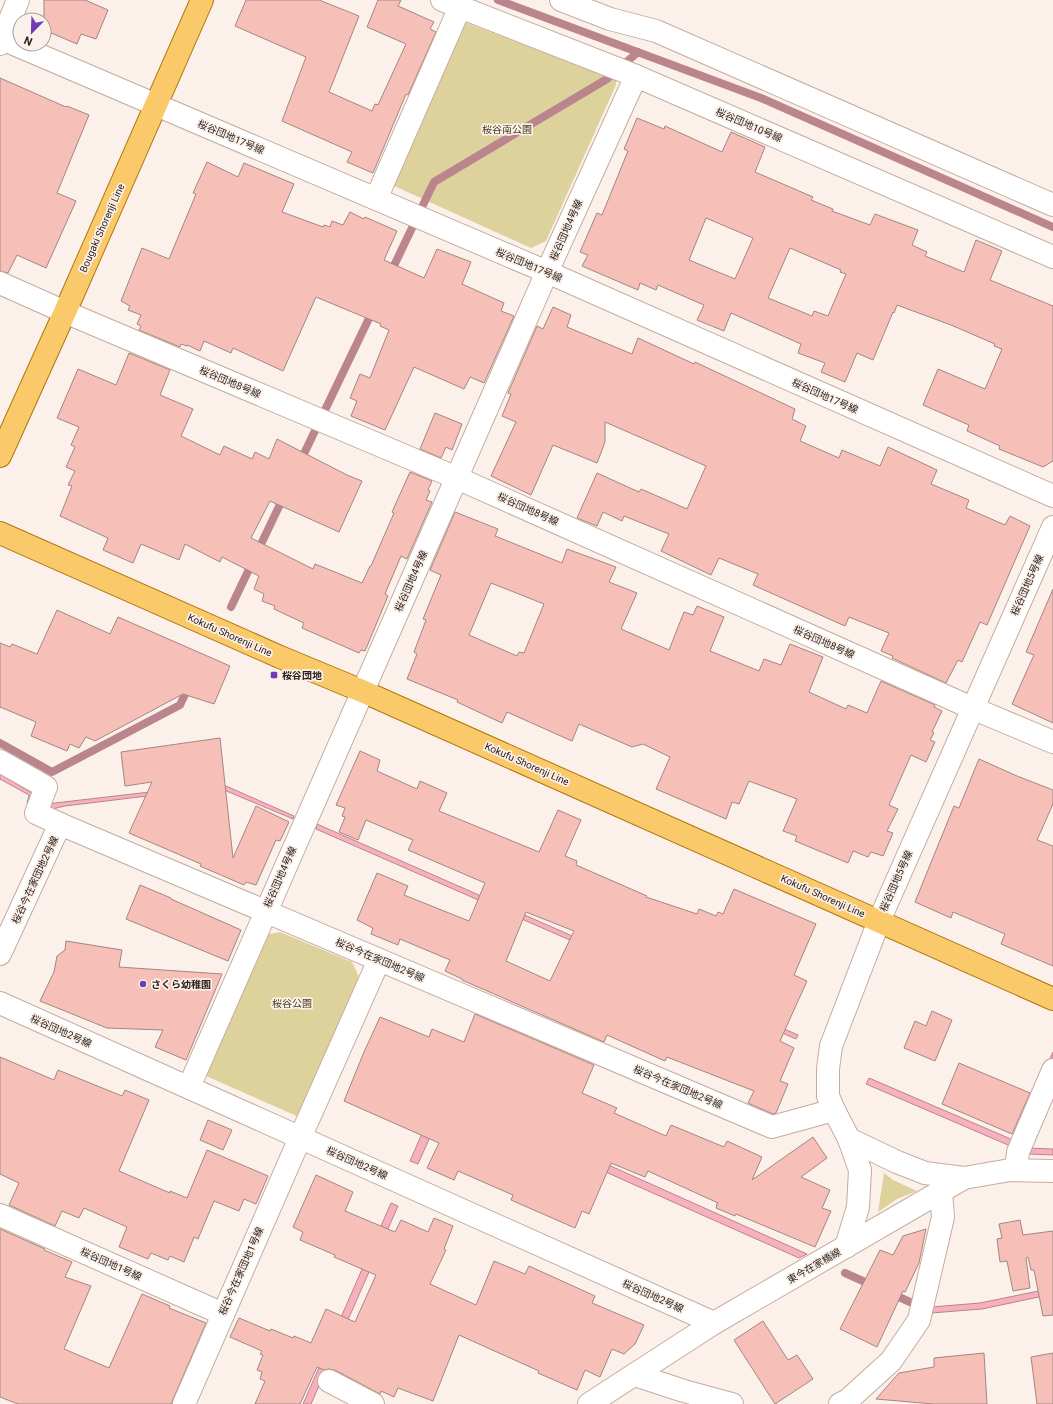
<svg xmlns="http://www.w3.org/2000/svg" width="1053" height="1404" viewBox="0 0 1053 1404" font-family="Roboto,'Noto Sans JP',sans-serif">
  <style>
    .green { fill: #ddd19c }
    .water { fill: #f7b0be; stroke: #ba858d }
    .lines { fill: none; stroke-linecap: round; stroke-linejoin: round }
    .stream { stroke: #ba858d; stroke-width: 8 }
    .building { fill: #f6c0b8; stroke: #a38681; fill-rule: evenodd }
    .minor-casing { stroke: #c6ac9d; stroke-width: 24 }
    .major-casing { stroke: #af770e; stroke-width: 24 }
    .minor { stroke: #fff; stroke-width: 22 }
    .major { stroke: #f9c96a; stroke-width: 22 }
    .poi-dot { fill: #6e3cb3; stroke: #fcf0ea; stroke-width: 1.5 }
    .labels { text-anchor: middle; dominant-baseline: central; stroke-width: 3.5; stroke-linejoin: round; paint-order: stroke }
    .street-label { font-size: 10px; fill: #2c221c; stroke: #fcf0ea }
    .park-label { font-size: 10px; fill: #433b17; stroke: #fcf0ea }
    .poi-label { font-size: 10px; font-weight: bold; fill: #2c221c; stroke: #fcf0ea; text-anchor: start }
  </style>
  <rect width="100%" height="100%" fill="#fcf0ea"/>
  <g class="green">
    <path d="M 464,22 L 616,80 L 616,85 L 546,241 L 531,248 L 392,185 Z"/>
    <path d="M 280,932 L 352,962 L 359,977 L 299,1117 L 206,1076 L 264,935 Z"/>
    <path d="M 884,1173 L 893,1180 L 917,1191 L 897,1199 L 878,1212 Z"/>
  </g>
  <g class="water">
    <path d="M 0,774 L 37,796 L 43,806 L 55,803 L 141,793 L 226,786 L 294,816 L 293,819 L 224,790 L 139,797 L 65,806 L 44,811 L 27,803 L 29,795 L 0,779 Z"/>
    <path d="M 317,824 L 798,1035 L 796,1039 L 316,829 Z"/>
    <path d="M 1053,1052 L 1053,1064 L 1015,1148 L 866,1084 L 869,1078 L 1013,1140 Z"/>
    <path d="M 441,1090 L 807,1254 L 799,1258 L 446,1101 L 418,1164 L 410,1161 Z"/>
    <path d="M 1028,1148 L 1053,1149 L 1053,1155 L 1029,1154 Z"/>
    <path d="M 391,1203 L 398,1206 L 311,1404 L 303,1404 Z"/>
    <path d="M 1053,1288 L 1053,1294 L 982,1309 L 931,1313 L 932,1307 L 980,1303 Z"/>
  </g>
  <g class="lines">
    <g class="stream">
      <path d="M 498,0 L 761,98 L 1053,227"/>
      <path d="M 390,274 L 434,182 L 607,79 L 638,52"/>
      <path d="M 300,462 L 373,310"/>
      <path d="M 231,607 L 284,496"/>
      <path d="M 0,743 L 52,772 L 180,705 L 189,686"/>
      <path d="M 845,1273 L 874,1286"/>
      <path d="M 890,1293 L 910,1302"/>
    </g>
  </g>
  <g class="building">
    <path d="M 44,0 L 85,0 L 108,10 L 96,39 L 81,34 L 77,44 L 44,30 Z"/>
    <path d="M 246,0 L 319,0 L 359,16 L 329,92 L 372,111 L 375,104 L 378,105 L 406,44 L 367,27 L 378,0 L 401,0 L 398,6 L 434,22 L 430,29 L 436,32 L 408,95 L 406,94 L 373,173 L 347,162 L 352,152 L 282,121 L 306,57 L 235,26 Z"/>
    <path d="M 0,78 L 66,107 L 67,106 L 89,115 L 57,193 L 76,201 L 46,268 L 17,255 L 8,273 L 0,271 Z"/>
    <path d="M 637,118 L 664,129 L 665,126 L 722,152 L 731,132 L 765,147 L 755,172 L 813,197 L 811,200 L 833,209 L 832,211 L 870,225 L 875,214 L 918,230 L 912,245 L 927,252 L 925,256 L 964,272 L 976,240 L 1002,251 L 990,280 L 1053,306 L 1053,461 L 1043,467 L 999,449 L 1000,446 L 967,431 L 969,425 L 923,405 L 938,369 L 985,389 L 1002,349 L 994,346 L 995,344 L 951,325 L 897,305 L 894,313 L 893,312 L 873,360 L 857,353 L 845,382 L 821,372 L 825,363 L 798,353 L 801,344 L 731,313 L 724,331 L 697,320 L 704,305 L 658,285 L 656,290 L 640,283 L 638,290 L 582,266 L 588,255 L 580,252 L 597,213 L 602,215 L 628,151 L 624,149 ZM 706,218 L 753,238 L 735,279 L 689,260 ZM 790,248 L 841,270 L 840,272 L 846,274 L 828,316 L 814,311 L 812,316 L 768,298 Z"/>
    <path d="M 207,162 L 238,177 L 244,163 L 294,184 L 282,212 L 323,227 L 324,225 L 330,227 L 332,221 L 343,225 L 350,212 L 364,219 L 365,217 L 397,231 L 384,260 L 424,278 L 437,249 L 471,262 L 462,284 L 504,303 L 501,311 L 514,316 L 484,383 L 470,377 L 464,389 L 414,367 L 385,430 L 351,416 L 357,401 L 350,398 L 360,374 L 370,378 L 389,330 L 380,326 L 381,324 L 316,297 L 283,371 L 233,348 L 231,353 L 204,341 L 200,351 L 187,345 L 187,346 L 181,344 L 180,347 L 139,330 L 141,326 L 137,324 L 141,315 L 128,310 L 130,306 L 121,301 L 142,248 L 169,259 L 196,194 L 193,193 Z"/>
    <path d="M 553,307 L 571,315 L 567,327 L 632,354 L 638,338 L 694,364 L 695,362 L 795,409 L 792,419 L 806,426 L 800,441 L 839,458 L 842,450 L 880,466 L 888,447 L 937,470 L 931,484 L 969,500 L 966,508 L 1005,525 L 1010,516 L 1030,526 L 987,625 L 980,622 L 962,662 L 958,660 L 946,683 L 892,658 L 893,656 L 881,651 L 889,633 L 849,617 L 845,626 L 753,585 L 758,574 L 719,558 L 711,575 L 661,551 L 669,534 L 624,516 L 622,521 L 603,512 L 597,526 L 577,518 L 597,473 L 639,492 L 641,489 L 687,509 L 706,466 L 605,422 L 605,442 L 597,463 L 553,445 L 531,495 L 491,476 L 516,422 L 502,416 L 511,394 L 508,393 L 537,326 L 543,329 Z"/>
    <path d="M 129,353 L 170,370 L 160,395 L 193,409 L 181,436 L 220,455 L 224,446 L 252,459 L 255,452 L 269,459 L 277,439 L 347,475 L 362,481 L 339,532 L 270,501 L 251,538 L 313,569 L 315,564 L 362,583 L 370,566 L 371,566 L 394,513 L 392,512 L 410,472 L 432,481 L 428,490 L 430,491 L 426,500 L 432,502 L 407,559 L 401,556 L 385,594 L 388,596 L 365,651 L 361,650 L 359,653 L 302,628 L 304,623 L 274,609 L 275,606 L 262,601 L 264,594 L 254,589 L 259,576 L 222,557 L 220,562 L 185,544 L 179,560 L 141,544 L 133,563 L 103,550 L 108,538 L 60,516 L 72,486 L 68,485 L 75,471 L 66,467 L 75,447 L 71,445 L 79,427 L 57,418 L 78,369 L 116,385 Z"/>
    <path d="M 435,413 L 462,424 L 452,450 L 446,447 L 441,458 L 420,449 Z"/>
    <path d="M 455,512 L 498,529 L 495,536 L 562,563 L 567,549 L 616,567 L 609,582 L 637,593 L 621,629 L 669,650 L 684,612 L 693,615 L 697,606 L 724,617 L 710,651 L 759,671 L 764,659 L 781,665 L 790,644 L 823,657 L 809,692 L 846,709 L 848,705 L 867,713 L 881,681 L 935,705 L 934,707 L 942,711 L 932,732 L 934,733 L 930,740 L 935,742 L 926,762 L 911,755 L 889,805 L 898,809 L 887,831 L 893,833 L 883,856 L 871,852 L 868,857 L 853,851 L 848,863 L 795,841 L 797,836 L 783,831 L 797,799 L 749,781 L 739,804 L 732,802 L 726,819 L 656,789 L 670,757 L 643,744 L 632,747 L 579,724 L 572,741 L 507,712 L 502,723 L 457,702 L 458,700 L 407,679 L 417,654 L 414,652 L 426,620 L 423,619 L 441,575 L 430,570 ZM 491,583 L 544,604 L 524,653 L 519,652 L 517,656 L 469,635 Z"/>
    <path d="M 1053,589 L 1053,723 L 1012,704 L 1034,655 L 1026,652 Z"/>
    <path d="M 57,610 L 110,634 L 118,617 L 230,666 L 214,704 L 183,694 L 95,741 L 86,737 L 79,748 L 70,744 L 67,751 L 31,736 L 36,722 L 0,707 L 0,643 L 10,647 L 12,644 L 37,654 Z"/>
    <path d="M 220,738 L 233,858 L 256,806 L 289,822 L 280,841 L 276,840 L 256,885 L 246,882 L 244,885 L 200,866 L 201,864 L 129,833 L 152,782 L 125,786 L 121,752 Z"/>
    <path d="M 360,751 L 380,760 L 377,771 L 417,789 L 420,781 L 447,793 L 439,811 L 539,852 L 558,810 L 581,820 L 565,856 L 577,861 L 576,865 L 647,896 L 646,897 L 697,914 L 699,909 L 716,916 L 718,912 L 723,914 L 734,889 L 816,924 L 794,975 L 807,981 L 780,1041 L 794,1048 L 780,1081 L 788,1084 L 776,1113 L 773,1114 L 748,1103 L 754,1091 L 667,1057 L 665,1061 L 607,1035 L 604,1042 L 462,980 L 462,979 L 445,971 L 450,960 L 400,939 L 398,945 L 371,934 L 373,928 L 357,920 L 377,873 L 408,886 L 404,895 L 469,921 L 485,883 L 408,850 L 413,840 L 366,820 L 358,840 L 339,832 L 345,817 L 342,816 L 345,808 L 336,805 ZM 526,912 L 574,931 L 550,981 L 506,961 Z"/>
    <path d="M 979,759 L 1017,776 L 1053,790 L 1053,804 L 1037,840 L 1053,846 L 1053,966 L 1001,944 L 1005,934 L 953,912 L 951,918 L 915,902 L 954,806 L 959,808 Z"/>
    <path d="M 140,885 L 171,898 L 171,899 L 241,930 L 228,961 L 126,919 Z"/>
    <path d="M 66,941 L 122,950 L 119,967 L 222,974 L 186,1060 L 155,1047 L 163,1030 L 107,1028 L 40,1001 L 54,972 L 57,956 L 65,950 Z"/>
    <path d="M 932,1011 L 952,1020 L 935,1061 L 904,1048 L 915,1021 L 926,1026 Z"/>
    <path d="M 475,1014 L 594,1065 L 582,1093 L 617,1108 L 614,1113 L 666,1136 L 671,1125 L 724,1147 L 727,1141 L 762,1157 L 752,1180 L 813,1137 L 827,1158 L 801,1177 L 830,1190 L 822,1208 L 831,1211 L 815,1247 L 736,1214 L 735,1216 L 716,1208 L 717,1205 L 716,1205 L 718,1203 L 648,1171 L 645,1177 L 611,1163 L 589,1214 L 582,1211 L 575,1228 L 511,1200 L 513,1195 L 458,1171 L 454,1180 L 427,1168 L 439,1143 L 344,1101 L 364,1052 L 380,1017 L 429,1037 L 432,1029 L 464,1042 Z"/>
    <path d="M 0,1057 L 54,1080 L 58,1070 L 122,1096 L 125,1090 L 149,1100 L 119,1171 L 170,1193 L 170,1191 L 187,1198 L 207,1150 L 268,1176 L 256,1204 L 244,1199 L 239,1211 L 214,1201 L 198,1239 L 194,1237 L 184,1262 L 170,1256 L 168,1260 L 151,1253 L 148,1259 L 119,1247 L 127,1227 L 84,1208 L 79,1218 L 62,1211 L 55,1226 L 9,1205 L 19,1183 L 0,1174 Z"/>
    <path d="M 959,1063 L 1030,1093 L 1012,1134 L 942,1104 Z"/>
    <path d="M 208,1120 L 232,1130 L 223,1150 L 200,1140 Z"/>
    <path d="M 316,1175 L 353,1192 L 345,1211 L 395,1232 L 401,1220 L 428,1232 L 434,1218 L 453,1226 L 444,1249 L 446,1250 L 430,1284 L 476,1305 L 494,1261 L 525,1274 L 529,1266 L 595,1296 L 592,1303 L 644,1325 L 635,1344 L 624,1354 L 612,1349 L 600,1377 L 585,1370 L 577,1390 L 538,1373 L 539,1371 L 459,1335 L 433,1401 L 398,1388 L 394,1397 L 381,1391 L 380,1394 L 335,1370 L 329,1369 L 324,1370 L 317,1367 L 300,1404 L 255,1404 L 265,1381 L 260,1379 L 262,1372 L 257,1370 L 263,1355 L 260,1354 L 262,1351 L 230,1337 L 239,1318 L 270,1331 L 271,1329 L 293,1338 L 294,1336 L 311,1343 L 326,1309 L 355,1322 L 376,1275 L 334,1257 L 335,1255 L 300,1240 L 303,1232 L 293,1227 Z"/>
    <path d="M 1020,1220 L 1023,1235 L 1053,1231 L 1053,1315 L 1043,1316 L 1034,1270 L 1031,1270 L 1028,1257 L 1026,1258 L 1030,1288 L 1013,1291 L 1007,1261 L 1000,1262 L 997,1239 L 1002,1238 L 999,1224 Z"/>
    <path d="M 0,1229 L 45,1249 L 44,1250 L 72,1262 L 65,1277 L 91,1286 L 64,1349 L 109,1368 L 142,1294 L 170,1306 L 169,1308 L 206,1323 L 171,1404 L 18,1404 L 0,1397 Z"/>
    <path d="M 926,1229 L 919,1263 L 905,1292 L 903,1291 L 877,1347 L 840,1329 L 880,1250 L 893,1255 L 903,1236 Z"/>
    <path d="M 763,1321 L 788,1360 L 797,1355 L 813,1379 L 775,1404 L 734,1340 Z"/>
    <path d="M 984,1353 L 987,1404 L 934,1404 L 876,1399 L 899,1373 L 934,1367 L 934,1358 Z"/>
    <path d="M 1053,1353 L 1053,1404 L 1037,1404 L 1031,1357 Z"/>
  </g>
  <g class="lines">
    <defs>
      <g id="minor">
        <path d="M 442,0 L 636,76 L 1053,257"/>
        <path d="M 561,0 L 610,19 L 656,31 L 1053,205"/>
        <path d="M 2,39 L 547,272 L 1053,496"/>
        <path d="M 0,44 L 18,0"/>
        <path d="M 376,199 L 460,7"/>
        <path d="M 0,283 L 65,312 L 457,478 L 972,708 L 1053,742"/>
        <path d="M 0,761 L 46,787 L 36,813 L 60,824"/>
        <path d="M 0,954 L 60,824 L 772,1127 L 834,1110"/>
        <path d="M 0,1003 L 714,1323"/>
        <path d="M 189,1087 L 547,272 L 636,76"/>
        <path d="M 849,1139 L 897,1162 L 925,1173 L 964,1178"/>
        <path d="M 1016,1170 L 1018,1152 L 1053,1070"/>
        <path d="M 0,1215 L 223,1314"/>
        <path d="M 846,1247 L 858,1207 L 860,1170 L 849,1139 L 834,1110 L 828,1096 L 828,1069 L 831,1046 L 879,921 L 1053,527"/>
        <path d="M 635,1375 L 684,1391 L 732,1404"/>
        <path d="M 329,1381 L 373,1404"/>
        <path d="M 184,1404 L 300,1138 L 379,960"/>
        <path d="M 589,1404 L 714,1323 L 964,1178 L 1010,1170 L 1053,1171"/>
        <path d="M 840,1404 L 848,1400 L 891,1361 L 919,1320 L 943,1217 L 941,1192"/>
      </g>
      <g id="major">
        <path d="M 0,456 L 65,312 L 202,0"/>
        <path d="M 0,533 L 280,657 L 362,691 L 1053,999"/>
      </g>
    </defs>
    <use href="#minor" class="minor-casing"/>
    <use href="#major" class="major-casing"/>
    <use href="#minor" class="minor"/>
    <use href="#major" class="major"/>
  </g>
  <g class="poi-dot">
    <rect x="270" y="671" width="8" height="8" rx="2"/>
    <circle cx="143" cy="984" r="4"/>
  </g>
  <g class="labels">
    <g class="street-label">
      <text transform="translate(749 125) rotate(23)">桜谷団地10号線</text>
      <text transform="translate(231 137) rotate(23)">桜谷団地17号線</text>
      <text transform="translate(102 228) rotate(-66)">Bougaki Shorenji Line</text>
      <text transform="translate(566 230) rotate(-66)">桜谷団地4号線</text>
      <text transform="translate(529 265) rotate(23)">桜谷団地17号線</text>
      <text transform="translate(230 382) rotate(23)">桜谷団地8号線</text>
      <text transform="translate(825 396) rotate(24)">桜谷団地17号線</text>
      <text transform="translate(528 509) rotate(24)">桜谷団地8号線</text>
      <text transform="translate(411 581) rotate(-66)">桜谷団地4号線</text>
      <text transform="translate(1027 585) rotate(-66)">桜谷団地5号線</text>
      <text transform="translate(230 635) rotate(24)">Kokufu Shorenji Line</text>
      <text transform="translate(824 642) rotate(24)">桜谷団地8号線</text>
      <text transform="translate(527 764) rotate(24)">Kokufu Shorenji Line</text>
      <text transform="translate(280 877) rotate(-66)">桜谷団地4号線</text>
      <text transform="translate(35 880) rotate(-65)">桜谷今在家団地2号線</text>
      <text transform="translate(896 881) rotate(-66)">桜谷団地5号線</text>
      <text transform="translate(823 896) rotate(24)">Kokufu Shorenji Line</text>
      <text transform="translate(380 960) rotate(23)">桜谷今在家団地2号線</text>
      <text transform="translate(61 1031) rotate(24)">桜谷団地2号線</text>
      <text transform="translate(678 1087) rotate(23)">桜谷今在家団地2号線</text>
      <text transform="translate(357 1163) rotate(24)">桜谷団地2号線</text>
      <text transform="translate(111 1264) rotate(24)">桜谷団地1号線</text>
      <text transform="translate(814 1266) rotate(-30)">東今在家橋線</text>
      <text transform="translate(241 1271) rotate(-66)">桜谷今在家団地1号線</text>
      <text transform="translate(653 1296) rotate(24)">桜谷団地2号線</text>
    </g>
    <g class="park-label">
      <text x="507" y="129">桜谷南公園</text>
      <text x="292" y="1003">桜谷公園</text>
    </g>
    <g class="poi-label">
      <text x="282" y="675">桜谷団地</text>
      <text x="151" y="984">さくら幼稚園</text>
    </g>
  </g>
  <g transform="translate(32 32) rotate(203)"><circle r="19" fill="#fcf0ea" stroke="#a99e98"/>
  <path d="M0-3L7 15L0 10L-7 15Z" fill="#6e3cb3"/>
  <text y="-6" font-size="11" font-weight="bold" text-anchor="middle" fill="#2c221c">N</text>
  </g>
</svg>
